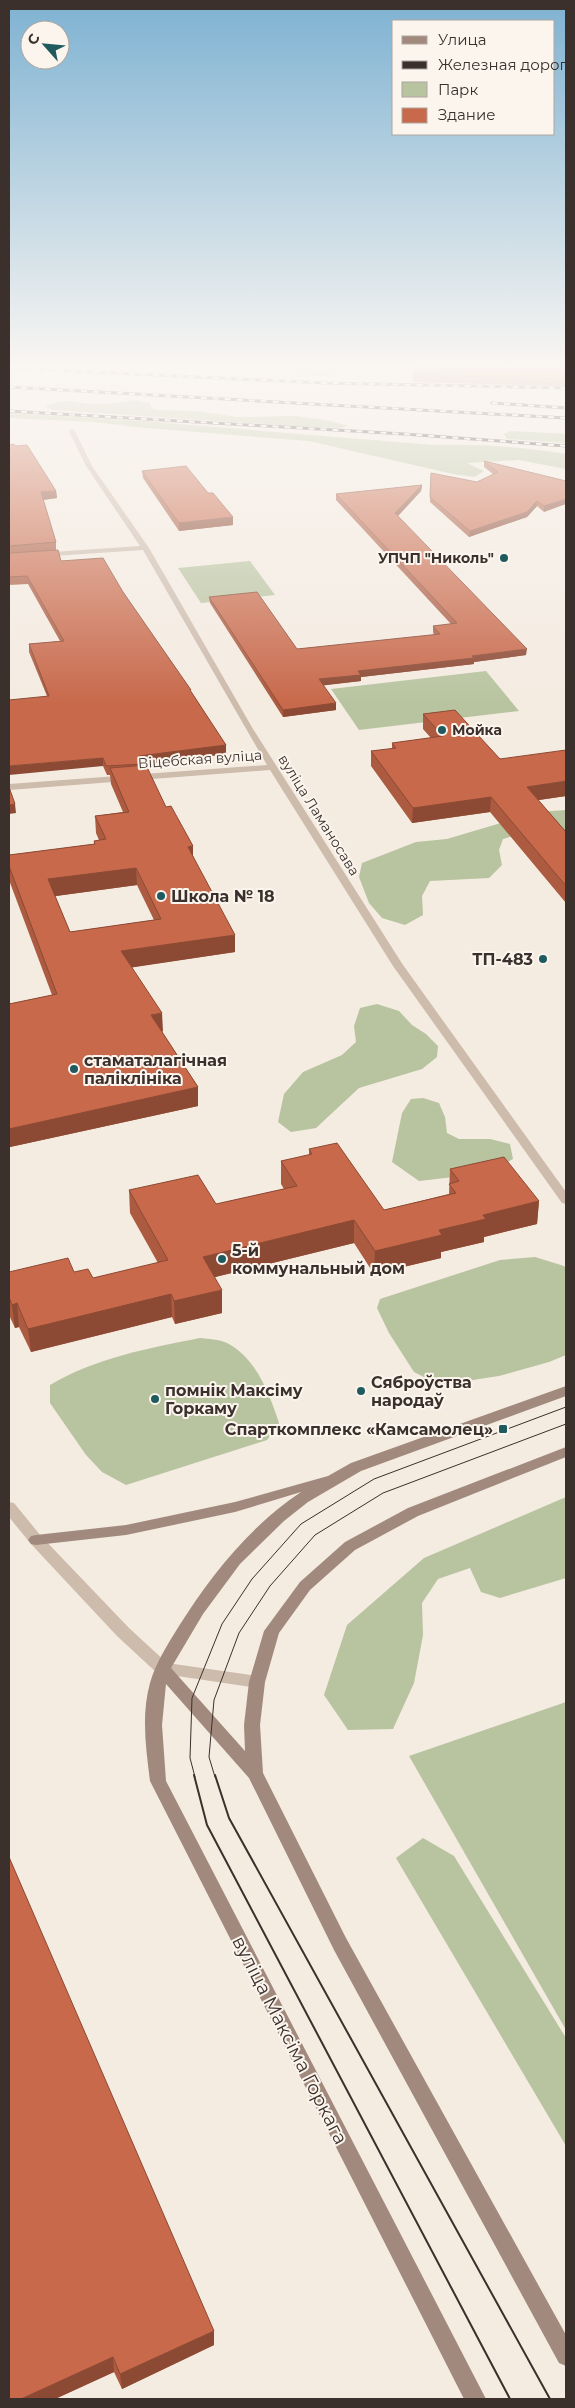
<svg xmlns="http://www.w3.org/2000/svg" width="575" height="2408" viewBox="0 0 575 2408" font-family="Montserrat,sans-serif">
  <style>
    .green { fill: #b8c4a0 }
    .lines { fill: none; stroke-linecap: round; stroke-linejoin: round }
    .minor { fill: #cdbbac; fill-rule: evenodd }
    .secondary { fill: #a18a7d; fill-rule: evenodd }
    .tram-far1 { stroke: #3b302b; stroke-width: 1 }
    .tram { stroke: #3b302b; stroke-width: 2 }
    .rail-casing { stroke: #3b302b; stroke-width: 3 }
    .rail { stroke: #fbf5ee; stroke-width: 2; stroke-dasharray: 6; stroke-linecap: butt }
    .wall { fill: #ac5a40; fill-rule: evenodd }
    .shaded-wall { fill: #8c4a34 }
    .building { fill: #c8694b; stroke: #8c4a34; fill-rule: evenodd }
    .poi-dot { fill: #1f5a5e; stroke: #fbf5ee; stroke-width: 2 }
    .labels { text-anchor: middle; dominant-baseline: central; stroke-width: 4; stroke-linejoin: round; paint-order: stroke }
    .far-poi-label { font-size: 14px; font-weight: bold; fill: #3b302b; stroke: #fbf5ee; text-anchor: end }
    .far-street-label { font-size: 14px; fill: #3b302b; stroke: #fbf5ee }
    .poi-label { font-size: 16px; font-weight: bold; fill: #3b302b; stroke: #fbf5ee; text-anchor: start }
    .near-street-label { font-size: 19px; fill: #3b302b; stroke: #fbf5ee }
  </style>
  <rect width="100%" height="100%" fill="#f4ebe1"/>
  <g class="green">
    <path d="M 289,366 L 327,366 L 339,369 L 340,372 C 322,379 306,376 288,372 L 287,367 Z"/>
    <path d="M 137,400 L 150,403 L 152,408 L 156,410 L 196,411 L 238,417 L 297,416 L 330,421 L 349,426 L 339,428 L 294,426 L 53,410 L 45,406 C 68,396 79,405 101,404 C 112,404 125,401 137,400 Z"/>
    <path d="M 9,413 L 143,421 L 434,445 C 478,444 523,447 566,454 L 566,469 L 519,460 L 467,463 L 484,471 L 475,477 L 453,474 L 309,441 L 145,428 L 93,422 L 9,418 Z"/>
    <path d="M 511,431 L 566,434 L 566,443 L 507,439 L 504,434 Z"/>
    <path d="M 250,561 L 275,595 L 201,603 L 178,568 Z"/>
    <path d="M 486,671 L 519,711 L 359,730 L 331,689 Z"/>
    <path d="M 566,810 L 566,835 L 536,829 L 503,839 L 499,850 L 502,865 L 489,878 L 430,881 L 422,896 L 423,915 L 405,925 L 382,918 L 369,903 L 359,877 L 362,863 L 416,842 L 447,839 L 538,812 Z"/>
    <path d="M 377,1004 L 399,1011 L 412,1025 L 426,1034 L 438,1046 L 437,1057 L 422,1069 L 359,1088 L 316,1128 L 291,1132 L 278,1122 L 284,1094 L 303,1072 L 342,1055 L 356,1042 L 354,1026 L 360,1008 Z"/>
    <path d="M 423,1098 L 439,1103 L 445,1117 L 447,1133 L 459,1139 L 490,1139 L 510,1144 L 513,1159 L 488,1173 L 419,1181 L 392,1162 L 402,1113 L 411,1099 Z"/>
    <path d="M 535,1257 L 564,1266 L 566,1269 L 566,1355 L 549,1362 L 499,1376 L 440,1385 L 414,1372 L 389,1333 L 377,1308 L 380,1299 L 500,1260 Z"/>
    <path d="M 200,1338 C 208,1339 219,1339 227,1343 C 256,1358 269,1393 279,1423 L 267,1440 L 126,1485 L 102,1472 L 86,1455 L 50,1403 L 50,1385 C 95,1358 149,1348 200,1338 Z"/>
    <path d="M 566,1497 L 566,1578 L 500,1598 L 481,1592 L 470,1568 L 438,1579 L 422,1603 L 423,1635 L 414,1683 L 393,1729 L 348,1730 L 324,1695 L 347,1625 L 424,1558 Z"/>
    <path d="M 566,1702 L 566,2030 L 409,1756 Z"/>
    <path d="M 423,1838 L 454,1856 L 566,2038 L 566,2146 L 396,1858 Z"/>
  </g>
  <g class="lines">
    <g class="minor">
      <path d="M 72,429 L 75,431 L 92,466 L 149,548 L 253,729 L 403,965 L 566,1192 L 566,1204 L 562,1203 L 393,966 L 270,770 L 9,790 L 9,784 L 267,765 L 143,550 L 9,559 L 9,555 L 140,546 L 86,466 L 69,431 Z"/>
      <path d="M 9,1502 L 14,1503 L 41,1536 L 129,1628 L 167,1663 L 257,1676 L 263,1678 L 265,1682 L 263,1686 L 257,1688 L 157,1673 L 117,1636 L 31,1544 L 9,1517 Z"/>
    </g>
    <path class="secondary" d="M 566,1386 L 566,1396 L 361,1471 L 308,1502 L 284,1521 L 240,1564 L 203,1614 L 171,1668 L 245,1751 L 244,1725 L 249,1682 L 264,1631 L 300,1582 L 345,1542 L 408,1508 L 566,1447 L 566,1457 L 418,1516 L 355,1550 L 310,1590 L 279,1633 L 265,1682 L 260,1725 L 263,1773 L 346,1938 L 566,2335 L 566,2366 L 559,2363 L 334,1950 L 249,1778 L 166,1684 L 162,1725 L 166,1781 L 486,2399 L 464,2399 L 150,1781 C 146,1749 141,1715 150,1683 C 156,1662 168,1644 179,1626 C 211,1575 251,1525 301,1492 L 235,1512 L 126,1535 L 36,1545 L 31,1544 L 28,1540 L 31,1536 L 36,1535 L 126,1525 L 235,1502 L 328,1476 L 351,1463 Z"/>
    <g class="tram-far1">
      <path d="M 195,1777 L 190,1758 L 192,1698 L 222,1624 L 252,1579 L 301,1524 L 374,1479 L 566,1407"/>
      <path d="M 215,1777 L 209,1757 L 214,1700 L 239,1633 L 270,1586 L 315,1535 L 383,1493 L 566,1424"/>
    </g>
    <g class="tram">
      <path d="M 194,1775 L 207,1825 L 510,2399"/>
      <path d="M 215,1775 L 229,1818 L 550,2399"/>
    </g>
    <defs>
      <g id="rail">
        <path d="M 9,368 L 325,383 L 566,388"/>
        <path d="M 9,387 L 566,418"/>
        <path d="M 492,403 L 566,408"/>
        <path d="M 9,411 L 404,434 L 566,446"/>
      </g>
    </defs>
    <use href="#rail" class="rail-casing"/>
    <use href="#rail" class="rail"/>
  </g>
  <g class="wall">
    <path d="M 566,366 L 566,386 L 413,382 L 413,375 Z"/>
    <path d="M 9,445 L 15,446 L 56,491 L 57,498 L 43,500 L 56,542 L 56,550 L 61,561 L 123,592 L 226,745 L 226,754 L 142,765 L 166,807 L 193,846 L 193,856 L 235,952 L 132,967 L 163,1031 L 162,1032 L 198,1087 L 198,1106 L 10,1147 L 9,1144 L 9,1004 L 52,995 L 9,880 L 9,855 L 94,844 L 94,841 L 99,840 L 96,833 L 95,816 L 123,812 L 111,784 L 110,775 L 107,775 L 103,766 L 47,696 L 29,652 L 29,644 L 60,641 L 28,584 L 9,585 ZM 137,885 L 154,920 L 70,932 L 55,896 Z"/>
    <path d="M 484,461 L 566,481 L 544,512 L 537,506 L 527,517 L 469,537 L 430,502 L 431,473 L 477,482 L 493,474 L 484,467 Z"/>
    <path d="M 142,471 L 208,493 L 233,525 L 179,531 L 143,478 Z"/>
    <path d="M 422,485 L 421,491 L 398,516 L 526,655 L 474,662 L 474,664 L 361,677 L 361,681 L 323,685 L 336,710 L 283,717 L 210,603 L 209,597 L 297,649 L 434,635 L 433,632 L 433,626 L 451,624 L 336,500 L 336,494 Z"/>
    <path d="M 423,714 L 566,796 L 538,800 L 566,832 L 566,903 L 490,812 L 412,823 L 371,766 L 371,751 L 392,749 L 392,743 L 431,738 L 423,729 Z"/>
    <path d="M 309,1149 L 384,1210 L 449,1194 L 450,1169 L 539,1201 L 537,1224 L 484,1237 L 484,1242 L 441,1252 L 441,1258 L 374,1274 L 354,1243 L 215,1277 L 222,1313 L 175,1324 L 172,1317 L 31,1352 L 19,1327 L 15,1328 L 9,1315 L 9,1272 L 74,1272 L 93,1278 L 158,1263 L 130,1213 L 129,1190 L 216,1204 L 284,1189 L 281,1184 L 281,1161 L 309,1155 Z"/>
    <path d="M 9,1857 L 214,2345 L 122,2389 L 114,2372 L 55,2399 L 9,2399 Z"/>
  </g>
  <g class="shaded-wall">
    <path d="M 422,485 L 421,491 L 395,519 L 395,513 Z"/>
    <path d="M 56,491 L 57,498 L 42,500 L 41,492 Z"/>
    <path d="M 566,499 L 566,504 L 544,512 L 544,506 Z"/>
    <path d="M 537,501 L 537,506 L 527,517 L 469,537 L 470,531 Z"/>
    <path d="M 233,517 L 233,525 L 179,531 L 179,523 Z"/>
    <path d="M 527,649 L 526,655 L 474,662 L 474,664 L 361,677 L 361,681 L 319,686 L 319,679 L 358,671 Z"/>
    <path d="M 336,703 L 336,710 L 283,717 L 283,710 Z"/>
    <path d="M 226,745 L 226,754 L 142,765 L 139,756 Z"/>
    <path d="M 103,758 L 103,766 L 9,775 L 9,766 Z"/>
    <path d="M 566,781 L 566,796 L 526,802 L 527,787 Z"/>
    <path d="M 491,797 L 490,812 L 412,823 L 413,808 Z"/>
    <path d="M 15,804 L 16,813 L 9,814 L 9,805 Z"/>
    <path d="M 193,846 L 193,863 L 188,847 Z"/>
    <path d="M 136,868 L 137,885 L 49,897 L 48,879 Z"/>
    <path d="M 235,935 L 235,952 L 122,969 L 121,951 Z"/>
    <path d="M 162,1013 L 163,1031 L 152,1034 L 151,1015 Z"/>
    <path d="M 198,1087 L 198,1106 L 10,1147 L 9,1129 Z"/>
    <path d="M 539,1201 L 537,1224 L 484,1237 L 484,1242 L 441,1252 L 441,1258 L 374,1274 L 375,1251 L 483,1215 Z"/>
    <path d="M 354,1220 L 354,1243 L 203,1280 L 203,1257 Z"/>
    <path d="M 222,1290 L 222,1313 L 175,1324 L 174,1301 Z"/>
    <path d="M 171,1294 L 172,1317 L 31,1352 L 28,1329 Z"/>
    <path d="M 17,1303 L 19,1327 L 15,1328 L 12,1305 Z"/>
    <path d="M 214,2331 L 214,2345 L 122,2389 L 120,2374 Z"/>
    <path d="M 113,2357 L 114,2372 L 55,2399 L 21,2399 Z"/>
  </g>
  <g class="building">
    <path d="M 414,366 L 566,366 L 566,379 L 413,375 Z"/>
    <path d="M 14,444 L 15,446 L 27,445 L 56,491 L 41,492 L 56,542 L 9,546 L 9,445 Z"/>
    <path d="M 484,461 L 566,481 L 566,499 L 544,506 L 537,501 L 527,512 L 470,531 L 430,497 L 431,473 L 477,482 L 498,472 Z"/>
    <path d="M 186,466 L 208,493 L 213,493 L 233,517 L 179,523 L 142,471 Z"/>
    <path d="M 422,485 L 395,513 L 527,649 L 472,656 L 474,658 L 358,671 L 361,675 L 319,679 L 336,703 L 283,710 L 209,597 L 257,592 L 297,649 L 440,634 L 433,626 L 457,623 L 336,494 Z"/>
    <path d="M 58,550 L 61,561 L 103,558 L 123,592 L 191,690 L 190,690 L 226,745 L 139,756 L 142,764 L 106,766 L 103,758 L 9,766 L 9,700 L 49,696 L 29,644 L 64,641 L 27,576 L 9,577 L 9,553 Z"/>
    <path d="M 455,710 L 500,759 L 566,750 L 566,781 L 527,787 L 566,832 L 566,886 L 491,797 L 413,808 L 371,751 L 396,748 L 392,743 L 443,736 L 423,714 Z"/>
    <path d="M 146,765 L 166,807 L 171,806 L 193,846 L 188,847 L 235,935 L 121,951 L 162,1013 L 151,1015 L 198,1087 L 9,1129 L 9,1004 L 57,994 L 9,866 L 9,855 L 95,844 L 94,841 L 106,839 L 95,816 L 129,812 L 110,768 ZM 136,868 L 161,919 L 70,932 L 48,879 Z"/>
    <path d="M 9,787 L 15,804 L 9,805 Z"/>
    <path d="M 337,1143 L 384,1210 L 456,1193 L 449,1184 L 459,1181 L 450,1169 L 504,1157 L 539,1201 L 483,1215 L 486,1219 L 439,1230 L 442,1235 L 375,1251 L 354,1220 L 203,1257 L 222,1290 L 174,1301 L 171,1294 L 28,1329 L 17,1303 L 12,1305 L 9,1297 L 9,1272 L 68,1258 L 74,1272 L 88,1269 L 93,1278 L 168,1260 L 129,1190 L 198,1175 L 216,1204 L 297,1186 L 281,1161 L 312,1154 L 309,1149 Z"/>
    <path d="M 9,1857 L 214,2331 L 120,2374 L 113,2357 L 21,2399 L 9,2399 Z"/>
  </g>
  <linearGradient id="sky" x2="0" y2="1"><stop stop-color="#7eb2d2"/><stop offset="0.52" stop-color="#faf6f2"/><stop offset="1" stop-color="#faf6f2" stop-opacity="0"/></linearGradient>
  <rect width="575" height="703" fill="url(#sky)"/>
  <g class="poi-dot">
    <circle cx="504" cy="558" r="5"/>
    <circle cx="442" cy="730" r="5"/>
    <circle cx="161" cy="896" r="5"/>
    <circle cx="543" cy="959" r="5"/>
    <circle cx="74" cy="1069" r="5"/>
    <circle cx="222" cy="1259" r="5"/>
    <circle cx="361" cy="1391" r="5"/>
    <circle cx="155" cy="1399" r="5"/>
    <rect x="498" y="1424" width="10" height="10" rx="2.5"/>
  </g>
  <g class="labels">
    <g class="far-poi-label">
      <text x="494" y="558">УПЧП "Николь"</text>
      <text x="452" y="730" text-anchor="start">Мойка</text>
    </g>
    <g class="far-street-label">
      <text transform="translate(200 759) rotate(-4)">Віцебская вуліца</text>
      <text transform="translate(319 815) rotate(58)">вуліца Ламаносава</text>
    </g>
    <g class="poi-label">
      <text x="171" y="896">Школа № 18</text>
      <text x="533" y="959" text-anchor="end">ТП-483</text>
      <text x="84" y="1060">стаматалагічная<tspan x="84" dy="18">паліклініка</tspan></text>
      <text x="232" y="1250">5-й<tspan x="232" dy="18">коммунальный дом</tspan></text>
      <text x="371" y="1382">Сяброўства<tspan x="371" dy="18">народаў</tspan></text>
      <text x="165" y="1390">помнік Максіму<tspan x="165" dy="18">Горкаму</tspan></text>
      <text x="493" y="1429" text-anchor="end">Спарткомплекс «Камсамолец»</text>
    </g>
    <g class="near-street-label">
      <text transform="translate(290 2040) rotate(63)">вуліца Максіма Горкага</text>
    </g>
  </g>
  <rect width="575" height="2408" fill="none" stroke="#3b302b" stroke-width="20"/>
  <rect x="392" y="20" width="162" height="115" fill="#fbf5ee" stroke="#aea6a0"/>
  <rect x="402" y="36" width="25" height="8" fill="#a18a7d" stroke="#aea6a0"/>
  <text x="438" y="45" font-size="15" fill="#3b302b">Улица</text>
  <rect x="402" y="61" width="25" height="8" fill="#3b302b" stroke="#aea6a0"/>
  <text x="438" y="70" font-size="15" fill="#3b302b">Железная дорога</text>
  <rect x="402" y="82" width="25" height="15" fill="#b8c4a0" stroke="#aea6a0"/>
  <text x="438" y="95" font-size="15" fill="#3b302b">Парк</text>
  <rect x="402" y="108" width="25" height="15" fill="#c8694b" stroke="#aea6a0"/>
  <text x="438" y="120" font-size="15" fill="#3b302b">Здание</text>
  <g transform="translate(45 45) rotate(297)"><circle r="24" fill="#fbf5ee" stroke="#aea6a0"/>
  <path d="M0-4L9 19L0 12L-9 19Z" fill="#1f5a5e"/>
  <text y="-8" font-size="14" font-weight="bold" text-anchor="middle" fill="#3b302b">С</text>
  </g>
</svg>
